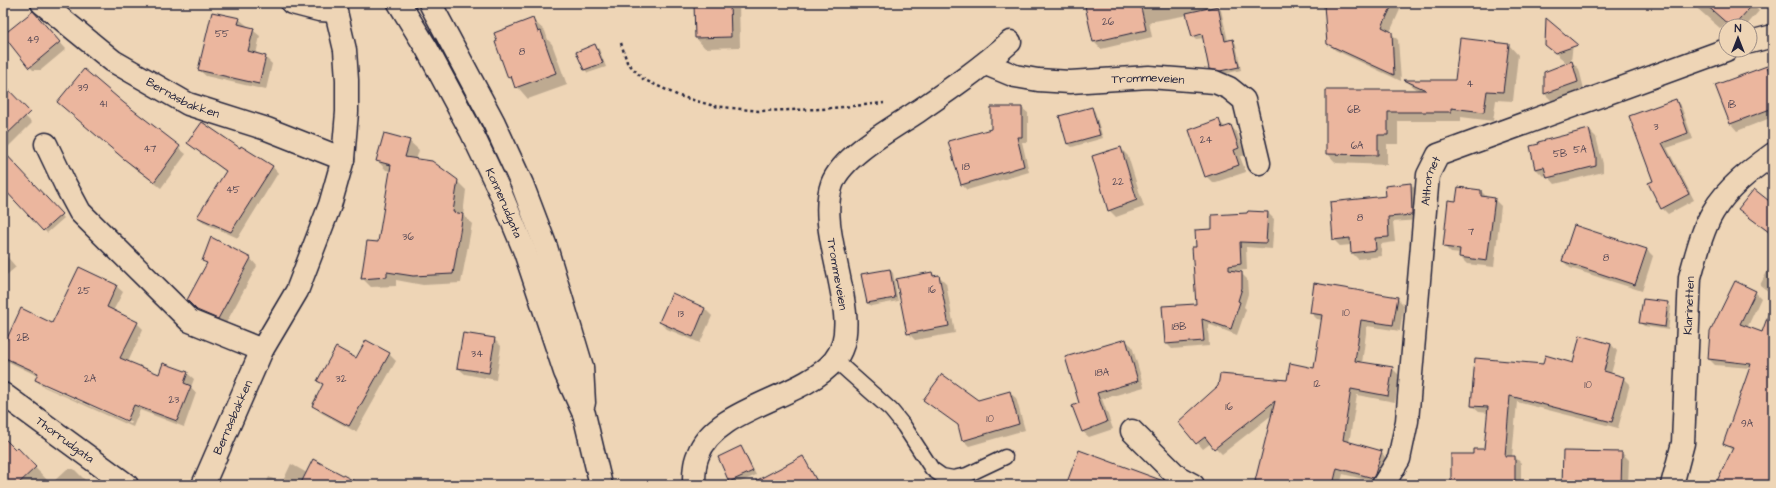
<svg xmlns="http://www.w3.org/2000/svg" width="1776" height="488" viewBox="0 0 1776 488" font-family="'Architects Daughter',sans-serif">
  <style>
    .shadow { fill: #0003; fill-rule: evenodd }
    .building { fill: #ebb69e; stroke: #22223b }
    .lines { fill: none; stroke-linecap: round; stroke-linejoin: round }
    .lane-casing { stroke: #22223b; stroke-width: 17 }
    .street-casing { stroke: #22223b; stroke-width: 25 }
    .secondary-casing { stroke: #22223b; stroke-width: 25 }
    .path { stroke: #22223b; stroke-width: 2.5; stroke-dasharray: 3 3; stroke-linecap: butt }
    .lane { stroke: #eed5b6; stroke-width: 14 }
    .street { stroke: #eed5b6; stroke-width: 22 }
    .secondary { stroke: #eed5b6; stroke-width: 22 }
    .labels { text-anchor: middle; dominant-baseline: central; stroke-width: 4; stroke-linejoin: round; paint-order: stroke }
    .number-label { font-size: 10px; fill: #544754 }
    .street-label { font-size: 12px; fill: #22223b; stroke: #eed5b6 }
  </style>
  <rect width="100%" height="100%" fill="#eed5b6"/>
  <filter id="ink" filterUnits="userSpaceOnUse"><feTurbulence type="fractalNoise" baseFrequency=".025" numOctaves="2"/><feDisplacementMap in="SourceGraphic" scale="8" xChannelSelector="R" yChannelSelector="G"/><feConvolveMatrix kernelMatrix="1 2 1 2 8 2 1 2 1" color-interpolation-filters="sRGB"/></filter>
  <g filter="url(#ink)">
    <g class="shadow">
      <path d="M 695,3 L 739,3 L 740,47 L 705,48 L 696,38 Z"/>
      <path d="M 1104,3 L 1208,3 L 1209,9 L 1217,7 L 1221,10 L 1228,41 L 1233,40 L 1236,44 L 1241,70 L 1224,74 L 1214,72 L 1210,69 L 1204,38 L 1196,39 L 1194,37 L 1207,34 L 1207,32 L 1194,35 L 1194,37 L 1188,15 L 1149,22 L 1152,37 L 1101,49 L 1094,42 L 1086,7 Z"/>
      <path d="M 1336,3 L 1403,3 L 1390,32 L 1398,40 L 1401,81 L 1335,50 L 1328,43 Z"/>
      <path d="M 1691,3 L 1750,3 L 1759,11 L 1746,26 L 1730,26 L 1727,23 L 1721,29 Z"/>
      <path d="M 39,19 L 66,49 L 41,70 L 33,70 L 26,63 Z"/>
      <path d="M 239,19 L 260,36 L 256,54 L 265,57 L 272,64 L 266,90 L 206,76 L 199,70 Z"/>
      <path d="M 533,20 L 545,31 L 548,40 L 552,44 L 567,85 L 528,99 L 509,77 Z"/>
      <path d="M 1573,44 L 1571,61 L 1579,69 L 1584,89 L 1552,101 L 1545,94 L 1545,72 L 1568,64 L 1553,51 Z"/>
      <path d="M 595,45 L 599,49 L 606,67 L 588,73 L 585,70 L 578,52 Z"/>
      <path d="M 1509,45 L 1518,55 L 1513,101 L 1496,100 L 1493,121 L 1461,117 L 1461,121 L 1398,121 L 1398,144 L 1387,144 L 1387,165 L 1336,163 L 1327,153 L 1419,91 L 1406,81 L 1456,81 Z"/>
      <path d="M 1767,67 L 1773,73 L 1773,117 L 1737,131 L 1731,124 L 1716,86 Z"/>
      <path d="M 3,94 L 32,123 L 3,152 Z"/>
      <path d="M 1675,100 L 1681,106 L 1693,139 L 1667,148 L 1694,200 L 1668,214 L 1662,208 L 1630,117 Z"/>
      <path d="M 58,102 L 123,103 L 186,154 L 161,188 L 132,166 Z"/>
      <path d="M 992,108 L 1022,108 L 1028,113 L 1028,142 L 1022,142 L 1029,172 L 967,190 L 962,185 L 992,130 Z"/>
      <path d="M 1092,108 L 1095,112 L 1103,138 L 1072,147 L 1068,144 L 1060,117 Z"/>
      <path d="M 1218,120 L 1226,128 L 1231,126 L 1237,133 L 1245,155 L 1240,157 L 1246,172 L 1213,183 L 1206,176 Z"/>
      <path d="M 1589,130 L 1596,137 L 1603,164 L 1603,172 L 1555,184 L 1547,175 L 1543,176 L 1536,169 Z"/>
      <path d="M 409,141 L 419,150 L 416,160 L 457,181 L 466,190 L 463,215 L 472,224 L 461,283 L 423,285 L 396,280 L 396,286 L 371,287 L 362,278 L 379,244 L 391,171 L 386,170 L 377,160 Z"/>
      <path d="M 188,142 L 240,149 L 272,166 L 278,173 L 238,238 L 204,223 L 198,217 L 226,172 Z"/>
      <path d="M 1121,149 L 1128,156 L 1144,207 L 1116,217 L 1109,210 Z"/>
      <path d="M 1410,184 L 1417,190 L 1418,220 L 1393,222 L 1395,242 L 1381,244 L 1382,256 L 1358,259 L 1352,253 L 1351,245 L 1340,246 L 1334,240 L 1387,197 Z"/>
      <path d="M 35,187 L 64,218 L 47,233 L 17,202 Z"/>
      <path d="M 1481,191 L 1488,198 L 1494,199 L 1501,206 L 1494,267 L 1467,264 L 1460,257 L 1460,254 L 1451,253 L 1444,246 Z"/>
      <path d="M 1773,205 L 1773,236 L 1746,215 Z"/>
      <path d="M 1268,213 L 1274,219 L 1272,249 L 1246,247 L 1247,270 L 1234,271 L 1241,273 L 1247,279 L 1248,294 L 1244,307 L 1246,309 L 1237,335 L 1208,324 L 1209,346 L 1172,349 L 1166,343 L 1197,305 L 1197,248 L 1213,230 Z"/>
      <path d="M 212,238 L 251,259 L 257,266 L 225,325 L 205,317 L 188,300 L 207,264 L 203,260 Z"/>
      <path d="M 1646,249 L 1653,256 L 1642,291 L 1570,268 L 1563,261 Z"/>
      <path d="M 3,252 L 16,267 L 3,278 Z"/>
      <path d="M 1773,261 L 1773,295 L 1760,285 Z"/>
      <path d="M 890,270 L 893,273 L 898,301 L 871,306 L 867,303 Z"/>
      <path d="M 932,273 L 935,276 L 939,276 L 946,283 L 955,333 L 915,340 L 908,333 Z"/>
      <path d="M 116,286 L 123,292 L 113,311 L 137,323 L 143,329 L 128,362 L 159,375 L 187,373 L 194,379 L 191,387 L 196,393 L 184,427 L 140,410 L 133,427 L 42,386 L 36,380 L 38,376 L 7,361 L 3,357 L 3,350 L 53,324 ZM 42,382 L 132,422 L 131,424 L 42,385 Z"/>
      <path d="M 1755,292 L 1761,298 L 1747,328 L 1773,337 L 1773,485 L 1716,485 L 1733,451 L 1724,444 L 1750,368 L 1715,365 L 1709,359 Z"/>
      <path d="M 672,295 L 705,309 L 712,316 L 700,343 L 667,329 L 660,322 Z"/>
      <path d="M 1397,298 L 1404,305 L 1400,331 L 1367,326 L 1362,363 L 1392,368 L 1399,375 L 1395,402 L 1357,395 L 1349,443 L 1381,452 L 1387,459 L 1379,483 L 1343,474 L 1340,485 L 1261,485 L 1256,480 L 1273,414 L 1222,454 L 1211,443 L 1203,449 L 1179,422 L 1288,381 L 1315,369 L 1322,320 L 1317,319 L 1311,313 Z"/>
      <path d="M 1668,303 L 1671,307 L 1668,330 L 1644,326 L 1640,323 Z"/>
      <path d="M 494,339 L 501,346 L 496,380 L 465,374 L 458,368 Z"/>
      <path d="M 1125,340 L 1132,346 L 1144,387 L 1102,399 L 1113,429 L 1089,437 L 1082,431 L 1081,404 Z"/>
      <path d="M 1611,344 L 1617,351 L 1611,374 L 1624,378 L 1630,384 L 1618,428 L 1517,402 L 1512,457 L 1515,457 L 1521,463 L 1521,485 L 1452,485 L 1474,455 L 1485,450 L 1488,413 L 1479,412 L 1472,406 L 1544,365 L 1573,364 Z"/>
      <path d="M 389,354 L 396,361 L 356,432 L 320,412 L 313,405 L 324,386 L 319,381 L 356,360 Z"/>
      <path d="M 1010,393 L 1016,398 L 1025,430 L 969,446 L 963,440 L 959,426 L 925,400 L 978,402 Z"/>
      <path d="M 741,447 L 744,451 L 756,475 L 734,485 L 730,481 Z"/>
      <path d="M 17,449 L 51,484 L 67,469 L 74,469 L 90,485 L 3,485 L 3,463 Z"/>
      <path d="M 1622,453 L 1629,460 L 1628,485 L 1563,485 Z"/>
      <path d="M 803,457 L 818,483 L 814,485 L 761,485 Z"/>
      <path d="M 291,464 L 307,473 L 339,485 L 265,485 L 269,477 L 282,483 Z"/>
    </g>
    <g class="building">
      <path d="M 694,3 L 730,3 L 731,37 L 695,38 Z"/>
      <path d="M 1099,3 L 1140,3 L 1146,30 L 1093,42 L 1085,6 Z"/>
      <path d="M 1335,3 L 1393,3 L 1382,27 L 1392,32 L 1394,75 L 1327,44 L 1324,5 L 1334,5 Z"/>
      <path d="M 1704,3 L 1754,3 L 1734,26 L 1730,26 Z"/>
      <path d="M 1218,6 L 1225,41 L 1233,39 L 1239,67 L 1220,71 L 1209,69 L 1202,34 L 1192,37 L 1186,13 Z"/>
      <path d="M 33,11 L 60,42 L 29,68 L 3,35 Z"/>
      <path d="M 212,12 L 240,18 L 238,24 L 254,28 L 248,51 L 266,56 L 259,84 L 198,70 Z"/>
      <path d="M 533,18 L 538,32 L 541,31 L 556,73 L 515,88 L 511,76 L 508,78 L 495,42 L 497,41 L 494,33 Z"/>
      <path d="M 1546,18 L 1578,45 L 1555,53 L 1545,45 Z"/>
      <path d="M 1460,38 L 1509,44 L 1503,92 L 1487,91 L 1484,112 L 1451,108 L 1451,112 L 1388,112 L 1388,135 L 1378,135 L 1378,155 L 1326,154 L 1326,90 L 1426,90 L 1404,80 L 1455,80 Z"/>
      <path d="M 595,44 L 603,63 L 584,70 L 576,52 Z"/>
      <path d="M 1572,61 L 1578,82 L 1544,94 L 1544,72 Z"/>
      <path d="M 1767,66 L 1773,82 L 1773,108 L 1730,124 L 1715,85 Z"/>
      <path d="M 84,69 L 124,103 L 180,146 L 154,182 L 124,159 L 57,102 Z"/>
      <path d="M 3,84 L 30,112 L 3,138 Z"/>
      <path d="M 1676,99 L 1688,133 L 1662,143 L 1689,194 L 1661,209 L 1648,183 L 1653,181 L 1629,116 Z"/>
      <path d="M 991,107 L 1022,107 L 1022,137 L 1017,137 L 1024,166 L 961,185 L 948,141 L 991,129 Z"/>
      <path d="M 1092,107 L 1100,135 L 1067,144 L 1059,116 Z"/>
      <path d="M 1219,119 L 1222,128 L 1231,125 L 1239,148 L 1234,150 L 1239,165 L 1205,177 L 1189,130 Z"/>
      <path d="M 202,122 L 240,148 L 241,146 L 273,166 L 231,232 L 197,217 L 226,171 L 187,143 Z"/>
      <path d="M 1589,129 L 1596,157 L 1596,166 L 1547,178 L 1544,167 L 1535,169 L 1530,146 L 1539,144 L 1538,142 Z"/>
      <path d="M 384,133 L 410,140 L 405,157 L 432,161 L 458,180 L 453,212 L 463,214 L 453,274 L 413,276 L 387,272 L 387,277 L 361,279 L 367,241 L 378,242 L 391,165 L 376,161 Z"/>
      <path d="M 1121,147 L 1137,200 L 1108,211 L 1092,156 Z"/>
      <path d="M 3,151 L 62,214 L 43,231 L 3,188 Z"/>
      <path d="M 1411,183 L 1412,215 L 1388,217 L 1389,237 L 1375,238 L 1376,250 L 1351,253 L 1350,238 L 1333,240 L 1330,202 L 1386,196 L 1385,186 Z"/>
      <path d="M 1458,187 L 1481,190 L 1481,196 L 1495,198 L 1487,261 L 1459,257 L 1460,249 L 1443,247 L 1448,200 L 1456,201 Z"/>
      <path d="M 1754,189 L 1773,204 L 1773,235 L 1738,209 Z"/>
      <path d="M 1248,211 L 1268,212 L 1266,243 L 1240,242 L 1241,264 L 1229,266 L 1229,270 L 1242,272 L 1242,288 L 1238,301 L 1240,302 L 1231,329 L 1202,319 L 1204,341 L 1165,344 L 1162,306 L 1196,304 L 1192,247 L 1196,247 L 1195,230 L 1212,229 L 1212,215 L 1247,213 Z"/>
      <path d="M 1574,225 L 1647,249 L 1635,285 L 1562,261 Z"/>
      <path d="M 211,237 L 251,258 L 218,319 L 197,310 L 187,300 L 207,263 L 202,261 Z"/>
      <path d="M 79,267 L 117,285 L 107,307 L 138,322 L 120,358 L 159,374 L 163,363 L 188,372 L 184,383 L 191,386 L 177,421 L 134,405 L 127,421 L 35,380 L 38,373 L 3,357 L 3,347 L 21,308 L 52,323 Z"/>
      <path d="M 890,269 L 895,298 L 867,303 L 861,274 Z"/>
      <path d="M 932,272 L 933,276 L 939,275 L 949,326 L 907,334 L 896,279 Z"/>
      <path d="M 1735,281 L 1756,291 L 1740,324 L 1762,332 L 1770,310 L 1773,310 L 1773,485 L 1715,485 L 1733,448 L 1723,444 L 1751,364 L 1708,359 L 1710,332 Z"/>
      <path d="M 1314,283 L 1398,297 L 1393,325 L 1361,320 L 1355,361 L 1393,367 L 1388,396 L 1351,389 L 1343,440 L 1382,451 L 1375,474 L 1373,478 L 1337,468 L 1333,485 L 1273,485 L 1255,481 L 1275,401 L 1214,449 L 1205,437 L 1196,444 L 1178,422 L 1218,386 L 1220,374 L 1287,380 L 1290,363 L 1314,368 L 1322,315 L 1310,313 Z"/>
      <path d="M 672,293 L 705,308 L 693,337 L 659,322 Z"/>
      <path d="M 1643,299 L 1668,302 L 1665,327 L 1639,323 Z"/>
      <path d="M 463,333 L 495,338 L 489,373 L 457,368 Z"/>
      <path d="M 1580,335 L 1611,344 L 1604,371 L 1624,377 L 1612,422 L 1510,396 L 1505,456 L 1515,456 L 1515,485 L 1451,485 L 1451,454 L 1473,454 L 1473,449 L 1484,449 L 1488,407 L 1471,406 L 1475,358 L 1543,364 L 1545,355 L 1573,363 Z"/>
      <path d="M 1126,339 L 1138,381 L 1097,393 L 1107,422 L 1082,432 L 1072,406 L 1079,403 L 1065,357 Z"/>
      <path d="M 366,340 L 390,353 L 349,426 L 312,406 L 323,384 L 317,381 L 336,347 L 356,358 Z"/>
      <path d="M 942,374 L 978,400 L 1010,391 L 1019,424 L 962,441 L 958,425 L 923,400 Z"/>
      <path d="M 3,437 L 15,449 L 17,447 L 36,467 L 17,485 L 3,485 Z"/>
      <path d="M 741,446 L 753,471 L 729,482 L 718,457 Z"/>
      <path d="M 1079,450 L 1166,482 L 1166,485 L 1066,485 Z"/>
      <path d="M 1563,451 L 1622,452 L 1621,485 L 1562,485 Z"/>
      <path d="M 803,456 L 819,485 L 748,485 Z"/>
      <path d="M 313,459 L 322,464 L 362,485 L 300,485 Z"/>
    </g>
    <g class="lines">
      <defs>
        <path id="lane" d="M 835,360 L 891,410 L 904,426 L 932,469 L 942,476 L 953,478 L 967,475 L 1005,457"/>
        <g id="street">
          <path id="s1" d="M 42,3 L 113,61 L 188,104 L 267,129 L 343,159"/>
          <path d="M 292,3 L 319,10 L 336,11"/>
          <path d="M 1750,42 L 1773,36"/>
          <path id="s2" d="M 986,64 L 1015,76 L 1038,80 L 1070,82 L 1149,77 L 1215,82 L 1229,88 L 1244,100 L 1259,163"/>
          <path d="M 46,144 L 65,184 L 80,212 L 190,321 L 262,350"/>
          <path id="s3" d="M 3,394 L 127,485"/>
          <path d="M 1132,431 L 1178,477 L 1193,485"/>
          <path id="s4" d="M 203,485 L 262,350 L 297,291 L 330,205 L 343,159 L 347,112 L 347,80 L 345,50 L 334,3"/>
          <path d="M 694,485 C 694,475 694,464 698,455 C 715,407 802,399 834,361 C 868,322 814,235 832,184 C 842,156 893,128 917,112 C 949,90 981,68 1010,42"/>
          <path id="s5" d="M 1383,485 L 1399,459 L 1407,421 L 1428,175 L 1438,155 L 1726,50"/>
          <path id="s6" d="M 1672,485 L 1683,443 L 1690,277 C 1696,256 1702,230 1713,212 C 1727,188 1751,170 1773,154"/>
        </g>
        <g id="secondary">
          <path id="s7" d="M 399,3 L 427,49 L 471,131 L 501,194 L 525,252 L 565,372 L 584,414 L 601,485"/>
          <path d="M 430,3 L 494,123 L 522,184 L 546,247 L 582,367 L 584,403"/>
        </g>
      </defs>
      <use href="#lane" class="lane-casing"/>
      <use href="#street" class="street-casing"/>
      <use href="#secondary" class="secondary-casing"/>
      <path class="path" d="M 621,43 L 627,62 L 643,79 L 679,96 L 714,106 L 759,111 L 822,109 L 884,103"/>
      <use href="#lane" class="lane"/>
      <use href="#street" class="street"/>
      <use href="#secondary" class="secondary"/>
    </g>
  </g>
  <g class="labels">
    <g class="number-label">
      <text x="1108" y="22">26</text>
      <text x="222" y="34">55</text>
      <text x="33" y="40">49</text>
      <text x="522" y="52">8</text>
      <text x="1470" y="84">4</text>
      <text x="83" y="88">39</text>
      <text x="103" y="104">41</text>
      <text x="1732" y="105">1B</text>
      <text x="1354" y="110">6B</text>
      <text x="1656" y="127">3</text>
      <text x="1206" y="140">24</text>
      <text x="1357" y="146">6A</text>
      <text x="150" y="149">47</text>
      <text x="1580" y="150">5A</text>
      <text x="1560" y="154">5B</text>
      <text x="966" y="167">18</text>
      <text x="1118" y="182">22</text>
      <text x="233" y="190">45</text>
      <text x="1360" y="218">8</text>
      <text x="1471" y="232">7</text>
      <text x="408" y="237">36</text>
      <text x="1606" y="258">8</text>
      <text x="932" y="290">16</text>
      <text x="84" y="291">25</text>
      <text x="1346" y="313">10</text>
      <text x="681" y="314">13</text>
      <text x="1179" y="327">18B</text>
      <text x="23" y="338">2B</text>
      <text x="477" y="354">34</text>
      <text x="1102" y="373">18A</text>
      <text x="90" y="379">2A</text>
      <text x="341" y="379">32</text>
      <text x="1317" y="384">12</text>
      <text x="1588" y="385">10</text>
      <text x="174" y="400">23</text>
      <text x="1229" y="407">16</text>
      <text x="990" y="419">10</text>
      <text x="1747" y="424">9A</text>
    </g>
    <g class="street-label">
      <text stroke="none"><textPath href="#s2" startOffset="165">Trommeveien</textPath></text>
      <text stroke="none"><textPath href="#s1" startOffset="171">Bernåsbakken</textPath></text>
      <text stroke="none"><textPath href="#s5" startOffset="311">Althornet</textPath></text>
      <text stroke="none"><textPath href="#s7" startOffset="226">Konnerudgata</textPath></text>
      <text transform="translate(837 274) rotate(80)">Trommeveien</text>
      <text stroke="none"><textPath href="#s6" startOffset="181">Klarinetten</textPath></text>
      <text stroke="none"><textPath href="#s4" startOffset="74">Bernåsbakken</textPath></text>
      <text stroke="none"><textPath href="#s3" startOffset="77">Thorrudgata</textPath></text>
    </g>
  </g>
  <rect width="1776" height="488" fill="none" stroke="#eed5b6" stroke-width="16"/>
  <rect x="8" y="8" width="1760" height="472" fill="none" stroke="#22223b" stroke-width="1.5" filter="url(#ink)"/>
  <g transform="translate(1738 38)"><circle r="19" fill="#eed5b6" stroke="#9c8d85"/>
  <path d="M0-3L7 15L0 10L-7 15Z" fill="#22223b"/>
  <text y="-6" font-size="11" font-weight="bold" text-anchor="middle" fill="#22223b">N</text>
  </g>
</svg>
